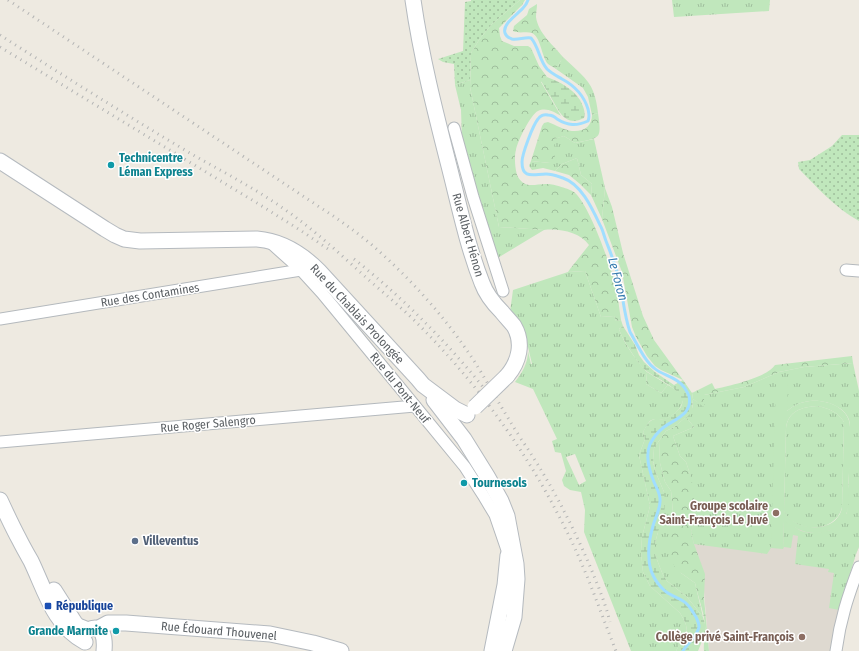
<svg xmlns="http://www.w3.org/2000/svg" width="859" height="651" viewBox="0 0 859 651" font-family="'Fira Sans Condensed',sans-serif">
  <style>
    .education { fill: #ded9d0 }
    .grass { fill: url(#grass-tufts); fill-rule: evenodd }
    .forest { fill: url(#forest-crowns) }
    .wetland { fill: url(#wetland-marsh) }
    .park { fill: url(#park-dots) }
    .pitch { fill: #c0e7bc; fill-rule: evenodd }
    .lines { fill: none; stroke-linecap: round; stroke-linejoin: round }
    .stream { stroke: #a0deff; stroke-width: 3 }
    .street-casing { stroke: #b4b9bd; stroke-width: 13 }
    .secondary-casing { stroke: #b5babf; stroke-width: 17 }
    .street { stroke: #fff; stroke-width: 11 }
    .secondary { stroke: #fff; stroke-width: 15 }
    .rail { stroke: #b3b4b4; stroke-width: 3; stroke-dasharray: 1 5; stroke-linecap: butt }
    .secondary-bridge-casing { stroke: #b5babf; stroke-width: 17; stroke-linecap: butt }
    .secondary-bridge { stroke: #fff; stroke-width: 15 }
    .culture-dot { fill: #0f9aa8; stroke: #fff; stroke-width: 1.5 }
    .education-dot { fill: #8d6e63; stroke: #fff; stroke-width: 1.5 }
    .service-dot { fill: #5c6f8a; stroke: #fff; stroke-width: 1.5 }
    .transit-dot { fill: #1a4fb4; stroke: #fff; stroke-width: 1.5 }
    .labels { text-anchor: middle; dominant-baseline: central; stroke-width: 3; stroke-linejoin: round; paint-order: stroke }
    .culture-label { font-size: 12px; font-weight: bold; fill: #0d838f; stroke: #fff; text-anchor: start }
    .street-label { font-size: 12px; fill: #5a5f63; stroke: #fff }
    .education-label { font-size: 12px; font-weight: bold; fill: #785e54; stroke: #fff; text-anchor: end }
    .service-label { font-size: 12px; font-weight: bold; fill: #4e5e75; stroke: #fff; text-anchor: start }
    .transit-label { font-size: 12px; font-weight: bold; fill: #164399; stroke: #fff; text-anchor: start }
    .water-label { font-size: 13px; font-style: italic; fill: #357aae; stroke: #fff }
  </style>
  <defs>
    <pattern id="grass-tufts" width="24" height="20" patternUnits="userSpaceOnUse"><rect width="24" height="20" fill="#c0e7bc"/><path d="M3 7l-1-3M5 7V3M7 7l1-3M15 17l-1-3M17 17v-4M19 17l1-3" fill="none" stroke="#9fbe9c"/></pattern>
    <pattern id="forest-crowns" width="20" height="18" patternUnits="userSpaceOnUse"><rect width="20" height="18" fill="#c0e7bc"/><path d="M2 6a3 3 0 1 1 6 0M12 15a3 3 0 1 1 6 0" fill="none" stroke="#9fbe9c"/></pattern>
    <pattern id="wetland-marsh" width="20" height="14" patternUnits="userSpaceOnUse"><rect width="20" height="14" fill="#c0e7bc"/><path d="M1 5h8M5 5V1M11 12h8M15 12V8" fill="none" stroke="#9fbe9c"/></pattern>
    <pattern id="park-dots" width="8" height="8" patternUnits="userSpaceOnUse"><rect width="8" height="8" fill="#c0e7bc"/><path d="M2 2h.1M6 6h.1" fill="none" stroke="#9fbe9c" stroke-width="1.8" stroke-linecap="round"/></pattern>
  </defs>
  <rect width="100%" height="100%" fill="#eeeae1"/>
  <path class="education" d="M 688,430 L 859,547 L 856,554 L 839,610 L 832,651 L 709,651 L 704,592 L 691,532 Z"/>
  <g class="grass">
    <path d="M 672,0 L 770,0 L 769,11 L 674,17 Z"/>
    <path d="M 563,57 C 573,67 589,79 593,91 C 596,98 597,106 598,113 L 592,115 L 588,97 L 583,88 L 556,69 Z"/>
    <path d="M 470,80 L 470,87 L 499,227 L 544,230 L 496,259 L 462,139 L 461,110 L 455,85 Z"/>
    <path d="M 564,136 L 575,143 L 594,139 L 605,188 L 602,219 L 591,195 L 592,184 L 581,175 L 577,158 L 562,164 L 555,171 L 543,168 L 532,170 L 529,166 L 531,161 L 550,163 L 553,139 Z"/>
    <path d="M 585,271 L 601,317 L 614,316 L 616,321 L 621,320 L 623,326 L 619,329 C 623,342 638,363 647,372 L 646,384 L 661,393 L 668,385 C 673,388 678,391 681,395 C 687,405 674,416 665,419 C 660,421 654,417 650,421 C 647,424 645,429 643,432 L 645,439 L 639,455 L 650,506 L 642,537 L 641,552 L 643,572 L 650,586 L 680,613 L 684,620 L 686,625 L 687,632 L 682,640 L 676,651 L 631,651 L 584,532 L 585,510 L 581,492 L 570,490 L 564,486 L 562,480 L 566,471 L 561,453 L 555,452 L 552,441 L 557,439 L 533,389 L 515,382 C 522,373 528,363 528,351 L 531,364 L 532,364 L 528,347 L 525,346 L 510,312 L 513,290 L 568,272 ZM 575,454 L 586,481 L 579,485 L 566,457 Z"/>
    <path d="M 853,363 L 859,391 L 859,547 L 856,554 L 839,610 L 829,608 L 834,573 L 828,572 L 829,569 L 795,564 L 798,536 L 793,535 L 791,548 L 784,547 L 783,549 L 784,520 L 801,531 L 810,533 L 817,533 L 830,530 L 847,513 L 848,493 L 853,489 L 848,489 L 849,473 L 853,473 L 849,468 L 849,453 L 854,448 L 850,448 L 850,432 L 854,432 L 855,428 L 850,427 C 851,408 826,399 810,401 C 801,402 794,405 787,411 L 771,548 L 767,554 L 694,544 L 691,532 L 694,522 L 690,474 L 686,462 L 680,456 L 673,436 L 694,427 L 686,417 C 692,413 693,407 693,399 L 704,406 L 704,395 L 744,387 L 779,372 L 804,367 Z"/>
    <path d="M 817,406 C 828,408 838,412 844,422 L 842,507 C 837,533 795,534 784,511 L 786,428 C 788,411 802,407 817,406 Z"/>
    <path d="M 659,441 L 660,463 L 665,482 L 671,491 L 672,501 L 673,515 L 669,527 L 681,573 L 695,583 L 703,617 L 687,597 L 667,581 L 663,575 L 659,565 L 655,554 L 655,543 L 658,532 L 664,492 L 656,473 L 653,461 L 654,448 Z"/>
  </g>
  <g class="forest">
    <path d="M 520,0 L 525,0 L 522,5 L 499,28 L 500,36 L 502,41 L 514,46 L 528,46 L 531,48 L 539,66 L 547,77 L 541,82 L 561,116 C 554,112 546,107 538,111 C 531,114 517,142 516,150 C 514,156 515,171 518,177 C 526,190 536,183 548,184 C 553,184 570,189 574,192 C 589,204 610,264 615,283 C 618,295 619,308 621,320 L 616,321 L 614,316 L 601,317 L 585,271 L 568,272 L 570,269 L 589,245 C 580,232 559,228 544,230 L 499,227 L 470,87 L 471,53 L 479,40 L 491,25 Z"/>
    <path d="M 537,4 C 537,8 536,13 536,17 C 538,33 554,46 563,57 L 556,69 C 554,67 550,66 548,64 C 541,56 541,37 532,33 C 526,31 519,34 513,31 L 514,26 L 527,15 L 529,9 Z"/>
    <path d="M 598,113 C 602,141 600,137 575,143 L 564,136 L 554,139 L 555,158 L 550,163 L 531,161 L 542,126 L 544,123 L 548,122 C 556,125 564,130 572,131 C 584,132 592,126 592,115 Z"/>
    <path d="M 577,158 L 581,175 L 592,184 L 591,195 L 580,184 L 569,175 L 555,171 L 562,164 Z"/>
    <path d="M 605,188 L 612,207 L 623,253 L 643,316 L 654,340 L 683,380 L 661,370 L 655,366 L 647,356 L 636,337 L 632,327 L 622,272 L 602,219 Z"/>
    <path d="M 852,356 L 853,363 L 804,367 L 779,372 L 744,387 L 704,395 L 704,407 L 693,399 L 692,393 L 712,383 L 715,389 C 729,386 768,377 775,365 Z"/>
    <path d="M 647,372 L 668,385 L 661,393 L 646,384 Z"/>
    <path d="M 686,417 L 694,427 L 673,436 L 680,456 L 686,462 L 690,474 L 693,486 L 694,503 L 694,522 L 691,532 L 694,544 L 705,574 L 704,598 L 709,651 L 704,651 C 703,643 706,635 705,626 C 704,612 698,597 695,583 L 681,573 L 674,566 L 669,554 L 669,527 L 673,515 L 672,501 L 671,491 L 665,482 L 660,463 L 659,441 L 666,431 L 674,427 Z"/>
  </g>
  <g class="wetland">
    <path d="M 547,77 C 560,82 572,88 580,100 C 583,106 586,112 584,118 C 567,127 560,114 553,101 C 549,94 545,88 541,81 Z"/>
    <path d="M 623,326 L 635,345 L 639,355 L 644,362 L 655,372 L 674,385 L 683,380 L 692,393 L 693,399 L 692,411 L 690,414 L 674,427 L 666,431 L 659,441 L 654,448 L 653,462 L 656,473 L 664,492 L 665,503 L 664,515 L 658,532 L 655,543 L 655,554 L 659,565 L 663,575 L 667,581 L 687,597 L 703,617 L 705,624 L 705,634 L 698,651 L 676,651 L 682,639 L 687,632 L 686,625 L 684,620 L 680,613 L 650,586 L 643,572 L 641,552 L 642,537 L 650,506 L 639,455 L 645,439 L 643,432 C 645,428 648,422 652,420 C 656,418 659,420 664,419 C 669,418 678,411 681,407 C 690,390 652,378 643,368 C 636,360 622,339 619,329 Z"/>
  </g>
  <g class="park">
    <path d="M 471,0 L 520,0 L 491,25 L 479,40 L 471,53 L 470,80 L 455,85 L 454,64 L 443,62 L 438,59 L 463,51 L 465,2 L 471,1 Z"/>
    <path d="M 842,135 L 859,135 L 859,221 C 835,208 818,188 799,169 L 798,162 L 810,160 L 832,146 Z"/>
  </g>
  <path class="pitch" d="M 776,381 L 788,382 L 787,411 C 794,405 801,402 810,401 C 827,399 850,408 850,427 L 855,427 L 855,432 L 850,432 L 850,448 L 854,448 L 854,453 L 849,453 L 849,468 L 854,469 L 854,473 L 849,473 L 848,488 L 853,489 L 853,494 L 848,494 C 848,500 849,507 847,512 C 843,529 821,536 806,532 C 798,530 791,525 784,521 L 783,549 L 771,548 ZM 817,406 C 828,408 838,412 844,422 L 842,507 C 838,534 795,533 784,511 L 786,428 C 788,411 802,407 817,406 Z"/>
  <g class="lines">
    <path class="stream" d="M 528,0 C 527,3 525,6 523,8 C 518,14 502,24 505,33 C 506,36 509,38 512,39 C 518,40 525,37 531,38 C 539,47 539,60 547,69 C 551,73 557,76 562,79 C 575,86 584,96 588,109 C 589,114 590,117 588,121 C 577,126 568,126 557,119 C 555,117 551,115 548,115 C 544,114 540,116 538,119 C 533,125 522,154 522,162 C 522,180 534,174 546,174 C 552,174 557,176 563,178 C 581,184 592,208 600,225 C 603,230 604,236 606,241 C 611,254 616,266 619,279 C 623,296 624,315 630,332 C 633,337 636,343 639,348 C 643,355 647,363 654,368 C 663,376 676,376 684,387 C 686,390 688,393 689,396 C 693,414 675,419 664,427 C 659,431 653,438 650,444 C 645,456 649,470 654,482 C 656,487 660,493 660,499 C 661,508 655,518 653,526 C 650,536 648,548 649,558 C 649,570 655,582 664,590 C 669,595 677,597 683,601 C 689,604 692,611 696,617 C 698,621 699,623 699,627 C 698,635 687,644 683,651"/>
    <defs>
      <g id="street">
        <path d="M 454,128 L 473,197 L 503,291"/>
        <path d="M 272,244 L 301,270 L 322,293 L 415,406 L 465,467 L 483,495 L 495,515 L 508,553"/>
        <path d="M 846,270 L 859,271"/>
        <path d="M 0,319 L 301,270"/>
        <path d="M 0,442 L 415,406"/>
        <path d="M 836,651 C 840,620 848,596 859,567"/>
      </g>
      <g id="secondary">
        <path d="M 413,0 C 421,56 435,111 449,166 C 459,205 467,245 482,283 C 486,294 493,303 502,312 C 506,317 510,321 514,326 C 524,343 519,362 507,376"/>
        <path d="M 0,161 L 105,229 L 115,235 L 124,239 L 140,241 L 257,239 C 282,241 302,254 319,271 L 418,379 L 423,385 L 455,409 L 467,415"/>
        <path d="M 434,400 L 464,439 L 487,476 L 501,501 L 507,516 L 516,564 L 517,579 L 514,617 L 504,651"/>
        <path d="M 0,500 C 6,513 12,526 19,539 C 23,547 27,554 31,561 C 45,590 54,626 85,642"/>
        <path d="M 54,590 L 75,623 L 78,626 L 88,630 C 104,622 105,640 104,651"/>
        <path d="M 97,629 L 108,623 L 126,623 L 270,634 L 313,643 L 341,651"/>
        <path d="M 492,651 L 505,585 L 508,555"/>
      </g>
    </defs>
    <use href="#street" class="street-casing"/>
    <use href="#secondary" class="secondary-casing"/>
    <use href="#street" class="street"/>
    <use href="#secondary" class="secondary"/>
    <g class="rail">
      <path d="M 8,0 L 318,206 C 337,218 355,231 372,245 C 412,280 447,319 476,364 C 491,388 504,413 520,437"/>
      <path d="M 0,35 C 64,76 129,117 195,156 C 225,173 256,189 284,209 C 315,230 342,256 370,281 C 386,295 402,308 417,323 C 478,384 528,453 566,530 C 586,569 600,611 616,651"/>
      <path d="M 0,47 L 257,203 L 300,230 L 328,249"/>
      <path d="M 354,259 C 402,297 445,340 483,387"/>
      <path d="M 521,439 C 548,478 570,520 589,564 C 597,583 605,602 610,622"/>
    </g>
    <defs>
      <path id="secondary-bridge" d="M 475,407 L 507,376"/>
    </defs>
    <use href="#secondary-bridge" class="secondary-bridge-casing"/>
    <use href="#secondary-bridge" class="secondary-bridge"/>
  </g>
  <g class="culture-dot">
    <circle cx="111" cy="165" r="4"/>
    <circle cx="464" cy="483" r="4"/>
    <circle cx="116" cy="631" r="4"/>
  </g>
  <g class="education-dot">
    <circle cx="776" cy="513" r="4"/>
    <circle cx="802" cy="637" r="4"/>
  </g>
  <circle class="service-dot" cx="135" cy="541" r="4"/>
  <rect class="transit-dot" x="44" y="602" width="8" height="8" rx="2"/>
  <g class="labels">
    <g class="culture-label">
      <text x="119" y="158">Technicentre<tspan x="119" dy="14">Léman Express</tspan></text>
      <text x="472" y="483">Tournesols</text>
      <text x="108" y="631" text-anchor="end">Grande Marmite</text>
    </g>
    <g class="street-label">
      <text transform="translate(468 235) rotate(74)">Rue Albert Hénon</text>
      <text transform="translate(150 295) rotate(-9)">Rue des Contamines</text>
      <text transform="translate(357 314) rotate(47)">Rue du Chablais Prolongée</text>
      <text transform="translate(400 388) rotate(51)">Rue du Pont-Neuf</text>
      <text transform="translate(208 424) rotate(-5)">Rue Roger Salengro</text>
      <text transform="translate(219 631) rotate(5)">Rue Édouard Thouvenel</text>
    </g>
    <g class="education-label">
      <text x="768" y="506">Groupe scolaire<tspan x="768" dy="14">Saint-François Le Juvé</tspan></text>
      <text x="794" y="637">Collège privé Saint-François</text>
    </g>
    <g class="service-label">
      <text x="143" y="541">Villeventus</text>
    </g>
    <g class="transit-label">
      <text x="56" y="606">République</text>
    </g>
    <g class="water-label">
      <text transform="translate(618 279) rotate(75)">Le Foron</text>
    </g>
  </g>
</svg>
